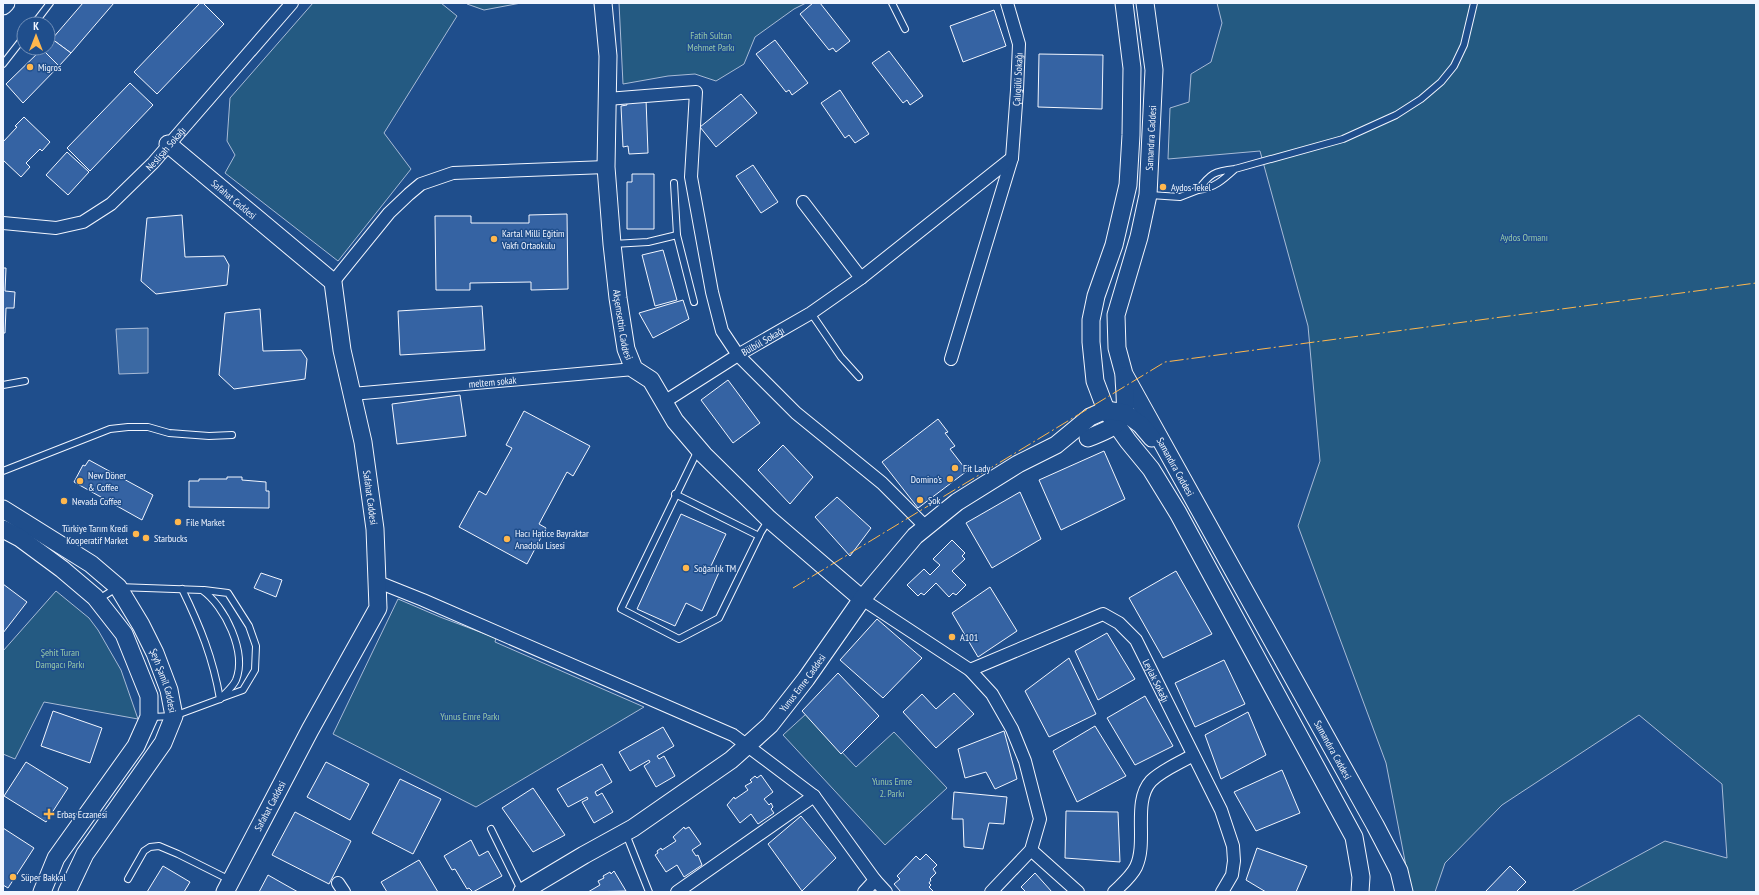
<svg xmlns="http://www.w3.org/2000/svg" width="1759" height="895" viewBox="0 0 1759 895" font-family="'PT Sans Narrow',sans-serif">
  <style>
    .green { fill: #245a82; stroke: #a8bbd7 }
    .water { fill: #3b69a3; stroke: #a8bbd7 }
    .building { fill: #3563a3; stroke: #f2f6ff }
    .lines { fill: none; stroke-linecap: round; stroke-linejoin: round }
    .lane-casing { stroke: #f2f6ff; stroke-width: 8 }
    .street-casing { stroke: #f2f6ff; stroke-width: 14 }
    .secondary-casing { stroke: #f2f6ff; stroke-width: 19 }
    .lane { stroke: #1f4e8c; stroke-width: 6 }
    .street { stroke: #1f4e8c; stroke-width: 12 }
    .secondary { stroke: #1f4e8c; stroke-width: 17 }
    .power { stroke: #ffb74d; stroke-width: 1; stroke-dasharray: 14 3 2 3; stroke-linecap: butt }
    .poi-dot { fill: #ffb74d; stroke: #1f4e8c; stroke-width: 1.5 }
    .labels { text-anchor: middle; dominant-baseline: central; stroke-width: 3; stroke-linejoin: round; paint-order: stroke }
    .park-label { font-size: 10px; fill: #97c8a6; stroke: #1f4e8c }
    .poi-label { font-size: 10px; fill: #f2f6ff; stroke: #1f4e8c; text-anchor: start }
    .street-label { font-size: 10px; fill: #f2f6ff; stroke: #1f4e8c }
  </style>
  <rect width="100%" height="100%" fill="#1f4e8c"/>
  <g class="green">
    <path d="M 313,3 L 441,3 L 457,16 L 384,133 L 411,169 L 338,261 L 225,173 L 235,155 L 227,141 L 230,98 Z"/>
    <path d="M 468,3 L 521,3 L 484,10 L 467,4 Z"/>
    <path d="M 619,3 L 806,3 L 794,9 L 755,37 L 744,64 L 716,81 L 695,74 L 668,76 L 623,84 Z"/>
    <path d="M 1217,3 L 1756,3 L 1756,892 L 1571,892 L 1665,841 L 1727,858 L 1722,784 L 1639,715 L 1502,805 L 1445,863 L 1435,892 L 1411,892 L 1386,763 L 1298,526 L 1320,461 L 1308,326 L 1260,151 L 1168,159 L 1170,108 L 1189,102 L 1191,74 L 1211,62 L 1222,23 Z"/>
    <path d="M 56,591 L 89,618 L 98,630 L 121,670 L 138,719 L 44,702 L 15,759 L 3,754 L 3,651 Z"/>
    <path d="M 398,599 L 440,617 L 496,638 L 495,642 L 644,707 L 476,807 L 333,734 Z"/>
    <path d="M 806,714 L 856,767 L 894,732 L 947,788 L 885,845 L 783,735 Z"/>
  </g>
  <path class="water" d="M 148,328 L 148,373 L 119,374 L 116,329 Z"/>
  <g class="building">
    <path d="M 83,3 L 114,3 L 71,53 L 52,39 Z"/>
    <path d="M 200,3 L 203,3 L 224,24 L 157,94 L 134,72 Z"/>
    <path d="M 813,3 L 820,3 L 850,41 L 836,52 L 833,48 L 829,50 L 800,14 Z"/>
    <path d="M 994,10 L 1006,46 L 963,62 L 950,26 Z"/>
    <path d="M 52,39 L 71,53 L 59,66 L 42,49 L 48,48 L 48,42 Z"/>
    <path d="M 775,40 L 808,83 L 792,95 L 789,90 L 786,92 L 756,54 Z"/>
    <path d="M 42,49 L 59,66 L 23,103 L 6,84 Z"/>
    <path d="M 889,51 L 923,96 L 910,105 L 907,100 L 903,103 L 872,63 Z"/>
    <path d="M 1039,54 L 1103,55 L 1102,109 L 1038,107 Z"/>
    <path d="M 130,83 L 153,105 L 90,171 L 67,148 Z"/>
    <path d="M 840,90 L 869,134 L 855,143 L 849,135 L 845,138 L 821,103 Z"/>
    <path d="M 741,94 L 757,113 L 716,147 L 700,127 Z"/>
    <path d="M 646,99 L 648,153 L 629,154 L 628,146 L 623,147 L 621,106 L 627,105 L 626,100 Z"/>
    <path d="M 24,117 L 50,142 L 42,151 L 40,149 L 26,163 L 30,167 L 21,177 L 3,160 L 3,142 L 17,127 L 15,126 Z"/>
    <path d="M 67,152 L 89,172 L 68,195 L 46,175 Z"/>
    <path d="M 753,165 L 778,202 L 761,213 L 736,176 Z"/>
    <path d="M 632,174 L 654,174 L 654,229 L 627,229 L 627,182 L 632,182 Z"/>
    <path d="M 567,214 L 568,289 L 531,290 L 531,282 L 470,283 L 470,290 L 436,290 L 435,216 L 471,216 L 471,223 L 529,223 L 529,215 Z"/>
    <path d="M 182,215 L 185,257 L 224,256 L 229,265 L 227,285 L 156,294 L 141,281 L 147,218 Z"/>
    <path d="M 663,250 L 677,300 L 655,306 L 642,255 Z"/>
    <path d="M 3,268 L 6,268 L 5,291 L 15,292 L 14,308 L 6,308 L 5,333 L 3,333 Z"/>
    <path d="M 683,300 L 689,319 L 653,338 L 639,313 Z"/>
    <path d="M 482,306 L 485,350 L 400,355 L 398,311 Z"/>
    <path d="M 260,309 L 263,351 L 301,350 L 307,359 L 305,379 L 234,389 L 219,375 L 225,313 Z"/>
    <path d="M 728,380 L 760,423 L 733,443 L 701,400 Z"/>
    <path d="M 460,395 L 466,436 L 397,444 L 392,404 Z"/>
    <path d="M 524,411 L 590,446 L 573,476 L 567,472 L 539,524 L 546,528 L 527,564 L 459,527 L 479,491 L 486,495 L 512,448 L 506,445 Z"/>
    <path d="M 938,419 L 948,432 L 945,433 L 955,446 L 950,449 L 967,471 L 918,508 L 882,462 Z"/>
    <path d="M 783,445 L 813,477 L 790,504 L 758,470 Z"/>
    <path d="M 1104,451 L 1125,499 L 1061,530 L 1039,480 Z"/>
    <path d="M 89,460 L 153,495 L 142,520 L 74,482 L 83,465 L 85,466 Z"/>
    <path d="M 227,477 L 242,477 L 242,480 L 266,482 L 266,491 L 269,491 L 269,508 L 189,507 L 189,481 L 199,481 L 199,479 L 227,479 Z"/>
    <path d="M 1020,492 L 1041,539 L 992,568 L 966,523 Z"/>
    <path d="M 837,497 L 871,528 L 850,556 L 815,517 Z"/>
    <path d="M 681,514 L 726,534 L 711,566 L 720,570 L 702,611 L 686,603 L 675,626 L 637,609 Z"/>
    <path d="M 952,540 L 965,553 L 962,556 L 965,559 L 952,571 L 966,585 L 956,595 L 953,593 L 949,597 L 936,583 L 924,595 L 921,593 L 918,596 L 907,585 L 924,569 L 930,575 L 940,565 L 933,559 Z"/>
    <path d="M 1176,571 L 1212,634 L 1163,658 L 1129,598 Z"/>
    <path d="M 261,573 L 282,580 L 276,597 L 254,588 Z"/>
    <path d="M 3,584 L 27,602 L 3,633 Z"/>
    <path d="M 990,587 L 1017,631 L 978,657 L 952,613 Z"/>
    <path d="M 877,619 L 922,658 L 883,698 L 840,660 Z"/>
    <path d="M 1107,633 L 1135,679 L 1098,700 L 1075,651 Z"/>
    <path d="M 1069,658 L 1096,714 L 1049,737 L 1025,691 Z"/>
    <path d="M 1224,660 L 1245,704 L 1195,727 L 1175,683 Z"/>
    <path d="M 838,673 L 879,716 L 841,754 L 802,711 Z"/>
    <path d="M 954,693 L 974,714 L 936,748 L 903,712 L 922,694 L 936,709 Z"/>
    <path d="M 1145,696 L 1173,746 L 1135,765 L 1107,718 Z"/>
    <path d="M 53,711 L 102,728 L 90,763 L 41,746 Z"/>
    <path d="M 1248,712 L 1266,755 L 1221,779 L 1205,735 Z"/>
    <path d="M 1095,726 L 1126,776 L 1077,802 L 1053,751 Z"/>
    <path d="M 663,727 L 674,746 L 657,756 L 659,759 L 664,756 L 675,776 L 656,787 L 644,766 L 650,762 L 649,760 L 630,771 L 619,752 Z"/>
    <path d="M 1004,731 L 1017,779 L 995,789 L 986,772 L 965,778 L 958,749 Z"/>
    <path d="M 26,762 L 68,788 L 46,822 L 4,796 Z"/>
    <path d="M 326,762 L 369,784 L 350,820 L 307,797 Z"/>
    <path d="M 602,764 L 612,782 L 595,792 L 597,796 L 602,793 L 613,812 L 594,823 L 582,802 L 588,799 L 587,797 L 568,807 L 557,789 Z"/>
    <path d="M 1282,770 L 1300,813 L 1256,831 L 1234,792 Z"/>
    <path d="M 761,775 L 773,792 L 764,799 L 769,805 L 771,803 L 773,807 L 771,809 L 774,813 L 758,824 L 751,814 L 740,823 L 727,805 L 734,797 L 735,799 L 748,790 L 745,786 L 752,782 L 750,780 L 755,776 L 757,778 Z"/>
    <path d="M 400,779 L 441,799 L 413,854 L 372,833 Z"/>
    <path d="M 533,788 L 565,835 L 533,852 L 502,808 Z"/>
    <path d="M 954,792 L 1007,797 L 1004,824 L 989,823 L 983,849 L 964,847 L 963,819 L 952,819 Z"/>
    <path d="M 1066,811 L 1118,812 L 1120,862 L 1065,858 Z"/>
    <path d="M 295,812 L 351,841 L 329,884 L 272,855 Z"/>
    <path d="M 801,816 L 836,858 L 802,891 L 768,844 Z"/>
    <path d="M 684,827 L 685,829 L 689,827 L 701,844 L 692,850 L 696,856 L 698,855 L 702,865 L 684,877 L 677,865 L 666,872 L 655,855 L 658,853 L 657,851 L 661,848 L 662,850 L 676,841 L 673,837 Z"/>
    <path d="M 3,828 L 34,848 L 8,888 L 3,885 Z"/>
    <path d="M 471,840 L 479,856 L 488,851 L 502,876 L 473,892 L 469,888 L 467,889 L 455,869 L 452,870 L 444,856 Z"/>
    <path d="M 1257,848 L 1307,866 L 1296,892 L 1266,892 L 1246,880 Z"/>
    <path d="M 926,854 L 937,865 L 933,869 L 936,873 L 930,879 L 931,880 L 929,883 L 931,885 L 929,887 L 934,892 L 901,892 L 894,884 L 900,879 L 897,876 L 916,856 L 920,860 Z"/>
    <path d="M 419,860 L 438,892 L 387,892 L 381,882 Z"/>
    <path d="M 163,866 L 190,882 L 184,892 L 147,892 Z"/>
    <path d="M 1510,866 L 1526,882 L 1516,892 L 1485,892 Z"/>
    <path d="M 614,871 L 626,891 L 588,892 L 600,885 L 598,881 L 604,878 L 603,876 L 610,872 L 611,874 Z"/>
    <path d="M 1035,873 L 1052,892 L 1026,892 L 1021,887 Z"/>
    <path d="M 268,875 L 298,892 L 259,892 Z"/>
  </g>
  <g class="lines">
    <defs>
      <g id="lane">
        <path d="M 892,3 L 905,29"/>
        <path d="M 34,24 L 50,3"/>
        <path d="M 3,64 L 24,37"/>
        <path d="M 1235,169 C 1223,180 1214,188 1198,190 C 1210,174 1214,171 1235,169 L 1343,139 L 1396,115 L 1421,99 L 1441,82 L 1454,66 L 1464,45 L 1474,3"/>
        <path d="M 674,183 L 677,235 L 694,302"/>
        <path d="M 1150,195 L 1180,197 L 1198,190"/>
        <path d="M 613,244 L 648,242 L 677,235"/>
        <path d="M 811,313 L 841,357 L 859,377"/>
        <path d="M 3,385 L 25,381"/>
        <path d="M 698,450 L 621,609 L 679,639 L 719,618 L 761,532 L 768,521"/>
        <path d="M 3,471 L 110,429 L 128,427 L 148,427 L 169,433 L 209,436 L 232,435"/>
        <path d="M 675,494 L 759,536"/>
        <path d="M 204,590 L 228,593 L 249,626 L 256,646 L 255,670 L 243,690 L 221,698"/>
        <path d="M 99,599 L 118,587 L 202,590 C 225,606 247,652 236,680 C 233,687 225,693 220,699"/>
        <path d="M 151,717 L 174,716 L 220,699 C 213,658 200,626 182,589"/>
        <path d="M 491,829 L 521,890"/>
        <path d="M 626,834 L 649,892"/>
        <path d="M 128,879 L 144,851 L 150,847 L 159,846 L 178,854 L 230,880"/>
      </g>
      <g id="street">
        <path d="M 607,99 L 696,92 L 691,177 L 712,292 L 722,331 L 738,355 L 796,413 L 882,483 L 926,527"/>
        <path d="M 803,202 L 861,278"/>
        <path id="s1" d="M 3,223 L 56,228 L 83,222 L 111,204 L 153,163 L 292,3"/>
        <path d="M 333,282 L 389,213 L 409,194 L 421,184 L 453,173 L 606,167"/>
        <path id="s2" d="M 951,359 L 1012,158 L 1017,90 L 1019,44 L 1007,3"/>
        <path id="s3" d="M 352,394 L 634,369"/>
        <path id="s4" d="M 664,402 L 738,355 L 811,313 L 861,278 L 1012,158"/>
        <path d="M 378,582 L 423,600 L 733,735 L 814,796 L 875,880 L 886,892"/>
        <path d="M 862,599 L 970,670 L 992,694 L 1012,729 L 1025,761 L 1040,819 L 1031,850 L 991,892"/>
        <path id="s5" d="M 970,670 L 1103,614 L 1119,623 L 1136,640 L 1221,810 L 1233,846 L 1234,861 L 1232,875 L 1222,892"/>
        <path d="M 1031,850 L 1078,892"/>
        <path d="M 338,883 L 344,892"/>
        <path d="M 677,892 L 814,796"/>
        <path d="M 864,892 L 875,880"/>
        <path d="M 1114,892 C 1122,884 1131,877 1136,867 C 1148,842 1132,802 1151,781 C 1162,770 1180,763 1193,755"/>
      </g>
      <g id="secondary">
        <path id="s6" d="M 603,3 L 608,56 L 606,167 L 612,244 L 618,298 L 626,349 L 634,369 L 651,380 L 675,421 L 704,455 L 769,519 L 862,599"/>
        <path d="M 1124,3 L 1132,68 L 1131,135 L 1128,185 L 1114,245 L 1096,296 L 1091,320 L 1091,342 L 1095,381 L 1106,410 L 1128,441 L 1151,469 L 1178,513 L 1354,837 L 1361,877 L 1360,892"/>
        <path id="s7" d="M 1145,3 L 1154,70 L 1148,195 L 1139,237 L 1116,315 L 1117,348 L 1124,374 L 1375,825 L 1399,871 L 1404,892"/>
        <path d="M 3,6 L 6,3"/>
        <path id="s8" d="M 168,144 L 333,282 L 342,350 L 363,442 L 375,529 L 378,608 L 310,730 L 225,892"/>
        <path d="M 1088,438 C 1100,433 1119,427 1124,414 C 1127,407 1124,385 1124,376"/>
        <path id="s9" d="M 3,509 L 91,564 L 118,587 L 141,625 L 155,653 L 169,690 L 174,716 L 163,743 L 85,854 L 67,892"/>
        <path d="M 3,529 L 20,538 L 62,569 L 95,597 L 124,634 L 149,696 L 149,717 L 136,746 L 56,858 L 42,892"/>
        <path id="s10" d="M 522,892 L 584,855 L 633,828 L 731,760 L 770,725 L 806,679 L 862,599 L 915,536 L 957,502 L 1018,464 L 1056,445 L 1090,417 L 1106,410 L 1125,413 L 1141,425 L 1152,438"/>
      </g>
    </defs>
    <use href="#lane" class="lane-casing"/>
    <use href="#street" class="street-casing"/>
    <use href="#secondary" class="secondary-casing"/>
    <use href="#lane" class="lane"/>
    <use href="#street" class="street"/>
    <use href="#secondary" class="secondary"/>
    <path class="power" d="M 793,588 L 1165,362 L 1756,283"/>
  </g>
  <g class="poi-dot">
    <circle cx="30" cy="67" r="4"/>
    <circle cx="1163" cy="187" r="4"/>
    <circle cx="494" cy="239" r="4"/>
    <circle cx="955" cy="468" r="4"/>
    <circle cx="950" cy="479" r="4"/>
    <circle cx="80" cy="481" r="4"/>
    <circle cx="920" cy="500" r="4"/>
    <circle cx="64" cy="501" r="4"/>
    <circle cx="178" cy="522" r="4"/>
    <circle cx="136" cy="534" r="4"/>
    <circle cx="146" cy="538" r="4"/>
    <circle cx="507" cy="539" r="4"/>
    <circle cx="686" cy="568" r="4"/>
    <circle cx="952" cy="637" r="4"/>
    <path d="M47 808h4v4h4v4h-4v4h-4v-4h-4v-4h4z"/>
    <circle cx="13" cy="877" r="4"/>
  </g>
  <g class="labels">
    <g class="park-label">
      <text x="711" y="35">Fatih Sultan<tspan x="711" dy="12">Mehmet Parkı</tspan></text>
      <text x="1524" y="237">Aydos Ormanı</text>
      <text x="60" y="652">Şehit Turan<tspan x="60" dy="12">Damgacı Parkı</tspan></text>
      <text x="470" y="716">Yunus Emre Parkı</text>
      <text x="892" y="781">Yunus Emre<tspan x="892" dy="12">2. Parkı</tspan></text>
    </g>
    <g class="poi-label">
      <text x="38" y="67">Migros</text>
      <text x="1171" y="187">Aydos Tekel</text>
      <text x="502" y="233">Kartal Milli Eğitim<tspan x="502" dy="12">Vakfı Ortaokulu</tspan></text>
      <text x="963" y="468">Fit Lady</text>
      <text x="88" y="475">New Döner<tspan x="88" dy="12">&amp; Coffee</tspan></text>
      <text x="942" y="479" text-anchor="end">Domino's</text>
      <text x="928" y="500">Şok</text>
      <text x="72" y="501">Nevada Coffee</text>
      <text x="186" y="522">File Market</text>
      <text x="128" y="528" text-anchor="end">Türkiye Tarım Kredi<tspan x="128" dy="12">Kooperatif Market</tspan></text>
      <text x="515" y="533">Hacı Hatice Bayraktar<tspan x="515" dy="12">Anadolu Lisesi</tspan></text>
      <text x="154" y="538">Starbucks</text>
      <text x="694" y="568">Soğanlık TM</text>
      <text x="960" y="637">A101</text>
      <text x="57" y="814">Erbaş Eczanesi</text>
      <text x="21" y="877">Süper Bakkal</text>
    </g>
    <g class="street-label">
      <text stroke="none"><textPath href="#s2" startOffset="289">Çalıgülü Sokağı</textPath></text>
      <text transform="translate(1151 138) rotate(-87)">Samandıra Caddesi</text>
      <text stroke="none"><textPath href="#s1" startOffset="192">Neslişah Sokağı</textPath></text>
      <text stroke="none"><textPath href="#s8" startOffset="86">Safahat Caddesi</textPath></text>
      <text stroke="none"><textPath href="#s6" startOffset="323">Akşemsettin Caddesi</textPath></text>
      <text stroke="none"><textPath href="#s4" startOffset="116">Bülbül Sokağı</textPath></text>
      <text stroke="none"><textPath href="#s3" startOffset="141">meltem sokak</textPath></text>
      <text stroke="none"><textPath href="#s7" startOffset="483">Samandıra Caddesi</textPath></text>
      <text stroke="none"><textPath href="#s8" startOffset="434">Safahat Caddesi</textPath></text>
      <text stroke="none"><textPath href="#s9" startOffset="244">Şeyh Şamil Caddesi</textPath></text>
      <text stroke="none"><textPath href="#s5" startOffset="232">Leylak Sokağı</textPath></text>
      <text stroke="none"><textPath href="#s10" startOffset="353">Yunus Emre Caddesi</textPath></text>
      <text stroke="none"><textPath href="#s7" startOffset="807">Samandıra Caddesi</textPath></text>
      <text transform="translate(270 806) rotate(-62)">Safahat Caddesi</text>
    </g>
  </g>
  <rect width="1759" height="895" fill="none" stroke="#f2f6ff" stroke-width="8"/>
  <g transform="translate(36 36)"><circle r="19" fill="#1f4e8c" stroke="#7391ba"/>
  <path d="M0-3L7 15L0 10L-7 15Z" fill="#ffb74d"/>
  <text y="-6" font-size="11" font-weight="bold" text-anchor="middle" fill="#f2f6ff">K</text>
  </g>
</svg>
